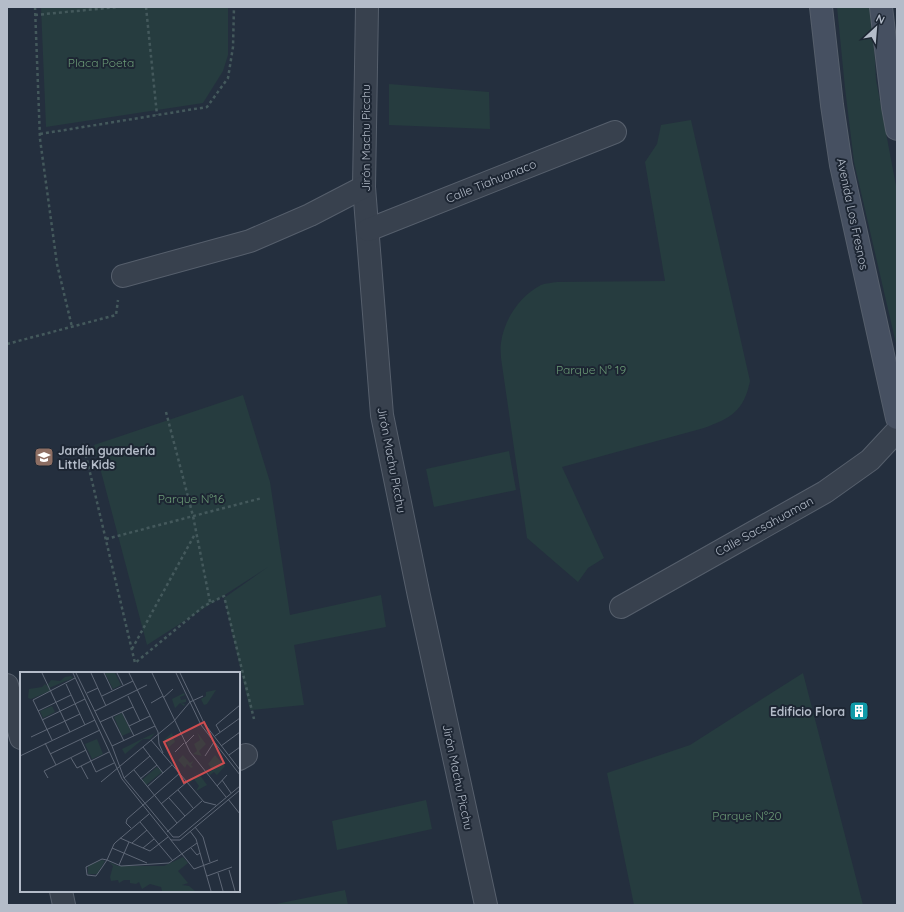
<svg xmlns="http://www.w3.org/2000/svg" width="904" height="912" viewBox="0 0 904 912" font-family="Quicksand,sans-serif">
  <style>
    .green { fill: #263c3f }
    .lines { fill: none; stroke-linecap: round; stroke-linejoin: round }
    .minor-casing { stroke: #565f6c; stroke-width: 24 }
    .secondary-casing { stroke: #565f6c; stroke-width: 24 }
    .path { stroke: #44595c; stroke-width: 2.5; stroke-dasharray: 3 3; stroke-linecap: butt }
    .minor { stroke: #38414e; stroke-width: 22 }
    .secondary { stroke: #465061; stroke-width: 22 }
    .labels { text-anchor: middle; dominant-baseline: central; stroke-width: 4; stroke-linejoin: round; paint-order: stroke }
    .park-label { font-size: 12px; fill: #6b9a76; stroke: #1d2633 }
    .street-label { font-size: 12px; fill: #b4bcc9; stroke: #1d2633 }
    .poi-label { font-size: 12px; font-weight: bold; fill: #b4bcc9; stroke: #1d2633; text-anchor: start }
    .inset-road { fill: none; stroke: #5e6776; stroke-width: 1 }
    .view { fill: #ce4d50; fill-opacity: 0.15; stroke: #ce4d50; stroke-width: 2 }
    .inset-edge { fill: none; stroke: #b4bcc9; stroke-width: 2 }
  </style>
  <rect width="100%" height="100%" fill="#242f3e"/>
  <g class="green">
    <path d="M 41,7 L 228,7 L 228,55 L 223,71 L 203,103 L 46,127 Z"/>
    <path d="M 837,7 L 872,7 L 876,80 L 897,191 L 897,348 L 854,162 L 845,88 Z"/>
    <path d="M 389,84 L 489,92 L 490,129 L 389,125 Z"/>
    <path d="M 691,120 L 750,381 C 744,411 731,418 704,428 L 562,467 L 604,558 L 588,568 L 578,582 L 527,538 L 501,358 C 501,353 500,348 501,343 C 504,319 520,296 541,285 C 546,283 552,283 557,282 L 665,281 L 645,162 L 657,144 L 661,125 Z"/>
    <path d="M 243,395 L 270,482 L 290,615 L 381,595 L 386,627 L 294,645 L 304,705 L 250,710 L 224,598 L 268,567 L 147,645 L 94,445 Z"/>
    <path d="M 509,451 L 516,490 L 434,507 L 426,469 Z"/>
    <path d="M 803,673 L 863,905 L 634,905 L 607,773 L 690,745 Z"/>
    <path d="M 426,800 L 432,829 L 337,850 L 332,821 Z"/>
    <path d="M 345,890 L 348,905 L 271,905 Z"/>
  </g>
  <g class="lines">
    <defs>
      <g id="minor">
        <path d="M 367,7 L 364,187 L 382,415 L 419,596 L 486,905"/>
        <path d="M 368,230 L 615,132"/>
        <path d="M 123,276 L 250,241 L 310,215 L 364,187"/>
        <path d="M 621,607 L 825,492 L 870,460 L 897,431"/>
        <path d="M 7,685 L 21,738"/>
        <path d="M 239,759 L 246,755"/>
        <path d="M 61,891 L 64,905"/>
      </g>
      <g id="secondary">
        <path d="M 821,7 L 832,105 L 841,165 L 897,418"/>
        <path d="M 881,7 L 893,107 L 897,129"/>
      </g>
    </defs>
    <use href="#minor" class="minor-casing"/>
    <use href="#secondary" class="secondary-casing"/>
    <g class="path">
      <path d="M 35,7 L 40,139 L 57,264 L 72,327"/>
      <path d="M 146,7 L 157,115"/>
      <path d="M 35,15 L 118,7"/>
      <path d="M 40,134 L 207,107 L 228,78 L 233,47 L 234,7"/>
      <path d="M 7,344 L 116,315 L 118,300"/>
      <path d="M 166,412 L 193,516 L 210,602"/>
      <path d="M 83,443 L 135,663 L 204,606 L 224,596 L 254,719"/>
      <path d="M 106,539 L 262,498"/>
      <path d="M 132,649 L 195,534"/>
    </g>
    <use href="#minor" class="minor"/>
    <use href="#secondary" class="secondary"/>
  </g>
  <defs>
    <symbol id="school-square" viewBox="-11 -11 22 22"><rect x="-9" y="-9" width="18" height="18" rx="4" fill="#8d6e63" stroke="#1d2633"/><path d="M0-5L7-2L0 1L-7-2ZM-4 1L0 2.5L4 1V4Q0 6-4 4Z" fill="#fff"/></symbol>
    <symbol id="building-square" viewBox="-11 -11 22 22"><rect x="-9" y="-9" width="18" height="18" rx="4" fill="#0f9aa8" stroke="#1d2633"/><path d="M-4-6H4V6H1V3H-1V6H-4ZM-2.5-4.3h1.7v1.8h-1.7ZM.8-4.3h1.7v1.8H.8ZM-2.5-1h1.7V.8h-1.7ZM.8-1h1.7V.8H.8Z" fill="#fff"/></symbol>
  </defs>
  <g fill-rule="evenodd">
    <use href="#school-square" x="33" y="446" width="22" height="22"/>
    <use href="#building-square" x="848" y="700" width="22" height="22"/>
  </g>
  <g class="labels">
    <g class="park-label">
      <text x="101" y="62">Placa Poeta</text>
      <text x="591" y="369">Parque Nº 19</text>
      <text x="191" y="498">Parque N°16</text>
      <text x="747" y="815">Parque N°20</text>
    </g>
    <g class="street-label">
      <text transform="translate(365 138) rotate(-90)">Jirón Machu Picchu</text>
      <text transform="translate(491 181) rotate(-22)">Calle Tiahuanaco</text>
      <text transform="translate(853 214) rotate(78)">Avenida Los Fresnos</text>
      <text transform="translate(392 460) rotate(79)">Jirón Machu Picchu</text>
      <text transform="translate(764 526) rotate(-29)">Calle Sacsahuaman</text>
      <text transform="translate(458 777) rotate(78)">Jirón Machu Picchu</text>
    </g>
    <g class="poi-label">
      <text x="58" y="450">Jardín guardería<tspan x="58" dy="14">Little Kids</tspan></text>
      <text x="845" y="711" text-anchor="end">Edificio Flora</text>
    </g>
  </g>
  <g transform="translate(20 672)">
    <rect width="220" height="220" fill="#242f3e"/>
    <path d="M 85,1 L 95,1 L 101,13 L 93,17 ZM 51,4 L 53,6 L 29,16 L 30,19 L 11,27 L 8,26 L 9,17 L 22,15 L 25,12 L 27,14 L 31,8 L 40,9 L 45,5 ZM 196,18 L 187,32 L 184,33 L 181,27 L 186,24 L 186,20 ZM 164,21 L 165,23 L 160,25 L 161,28 L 166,27 L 166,30 L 161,31 L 165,32 L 164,34 L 160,31 L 155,36 L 152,27 ZM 32,34 L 35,40 L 23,46 L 20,39 ZM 102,41 L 111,60 L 102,64 L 94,45 ZM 177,60 L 186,72 L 179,79 L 182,84 L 173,82 L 177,79 L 174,72 L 180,68 ZM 135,61 L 130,67 L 123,67 L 105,82 L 102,77 L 120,68 ZM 152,61 L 155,70 L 149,75 L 145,67 ZM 77,67 L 83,82 L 72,87 L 65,72 ZM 163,83 L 170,91 L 174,88 L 171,93 L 173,95 L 171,96 L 167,92 L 165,96 L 158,88 ZM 195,83 L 205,94 L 197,103 L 194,100 L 190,103 L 188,101 L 193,98 L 188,92 ZM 137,95 L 142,100 L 126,113 L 122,108 ZM 179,102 L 187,113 L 176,119 L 179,114 L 174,107 L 169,111 L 168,108 ZM 163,185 L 168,191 L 158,199 L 168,211 L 162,213 L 169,214 L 175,219 L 142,219 L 141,215 L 130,212 L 122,217 L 119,210 L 116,212 L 110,211 L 110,208 L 104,208 L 99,211 L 98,208 L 91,209 L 90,205 L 93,194 L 89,190 L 98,194 L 144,194 ZM 82,188 L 85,189 L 77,202 L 68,202 L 68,194 Z" fill="#263c3f"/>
    <path class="inset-road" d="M 22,1 L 50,60M 53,1 L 102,107 L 151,168 L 160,168 L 220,118M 56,1 L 92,74 L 104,106 L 153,165 L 159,165 L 220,114M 71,1 L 86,34M 84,1 L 92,18M 97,1 L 103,13M 109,1 L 138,60 L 139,72 L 143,81M 132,1 L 170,80 L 206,125M 156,1 L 181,53 L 220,103M 160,1 L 184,51 L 220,98M 46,12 L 65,53M 67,21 L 78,16M 82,24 L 113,9M 108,24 L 120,49M 143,26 L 153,17M 131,31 L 143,24M 18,39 L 51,23M 75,39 L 127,13M 102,40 L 114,64M 92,45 L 104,69M 22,48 L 65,27M 80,50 L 113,35M 109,54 L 130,44M 200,60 L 196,53 L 220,33M 195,64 L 220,46M 11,65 L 60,42M 32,68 L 13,28 L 55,6M 61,68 L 76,100 L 94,91M 131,68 L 184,130 L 196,133M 25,71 L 36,93M 165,72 L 174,63M 92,74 L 135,54M 201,74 L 220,60M 123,75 L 143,101M 155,80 L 164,71M 30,82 L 80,58M 209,83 L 220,75M 0,84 L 75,48M 185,84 L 194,70M 51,86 L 57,96 L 89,80M 61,94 L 68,107M 114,98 L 157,151M 28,106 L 24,99 L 66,78M 104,106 L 130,84M 120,107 L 137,93M 202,108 L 211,121M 81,110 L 154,49 L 170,30 L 183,24M 197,114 L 207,103M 127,115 L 152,93M 158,118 L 173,136M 149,126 L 165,144M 208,127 L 220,142M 141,132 L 167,110M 129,142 L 96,170 L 94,172 L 87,188 L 83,194 L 76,204 L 67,203 L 66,195 L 82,187 L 87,188 L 101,194 L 149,191 L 177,171M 120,150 L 153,189M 175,155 L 183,165 L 190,190M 111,156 L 106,151 L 107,147 L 160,101M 170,159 L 176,167 L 191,219M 147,160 L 182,129M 100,166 L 130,179 L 148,165M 150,167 L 174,197 L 198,188M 112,171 L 127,158M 92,176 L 127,191M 123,176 L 134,167M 171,176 L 177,183 L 180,181M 99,193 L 109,170M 209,198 L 215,219M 198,201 L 203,219M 187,204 L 212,195"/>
    <path class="view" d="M 184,50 L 204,91 L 164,111 L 144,70 Z"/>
    <rect width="220" height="220" class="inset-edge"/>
  </g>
  <rect width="904" height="912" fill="none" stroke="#b4bcc9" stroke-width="16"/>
  <g transform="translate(876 28) rotate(26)" stroke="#1d2633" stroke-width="3" paint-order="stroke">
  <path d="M0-3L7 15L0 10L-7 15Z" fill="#b4bcc9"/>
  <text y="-6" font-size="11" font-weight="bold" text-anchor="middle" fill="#b4bcc9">N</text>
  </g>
</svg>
